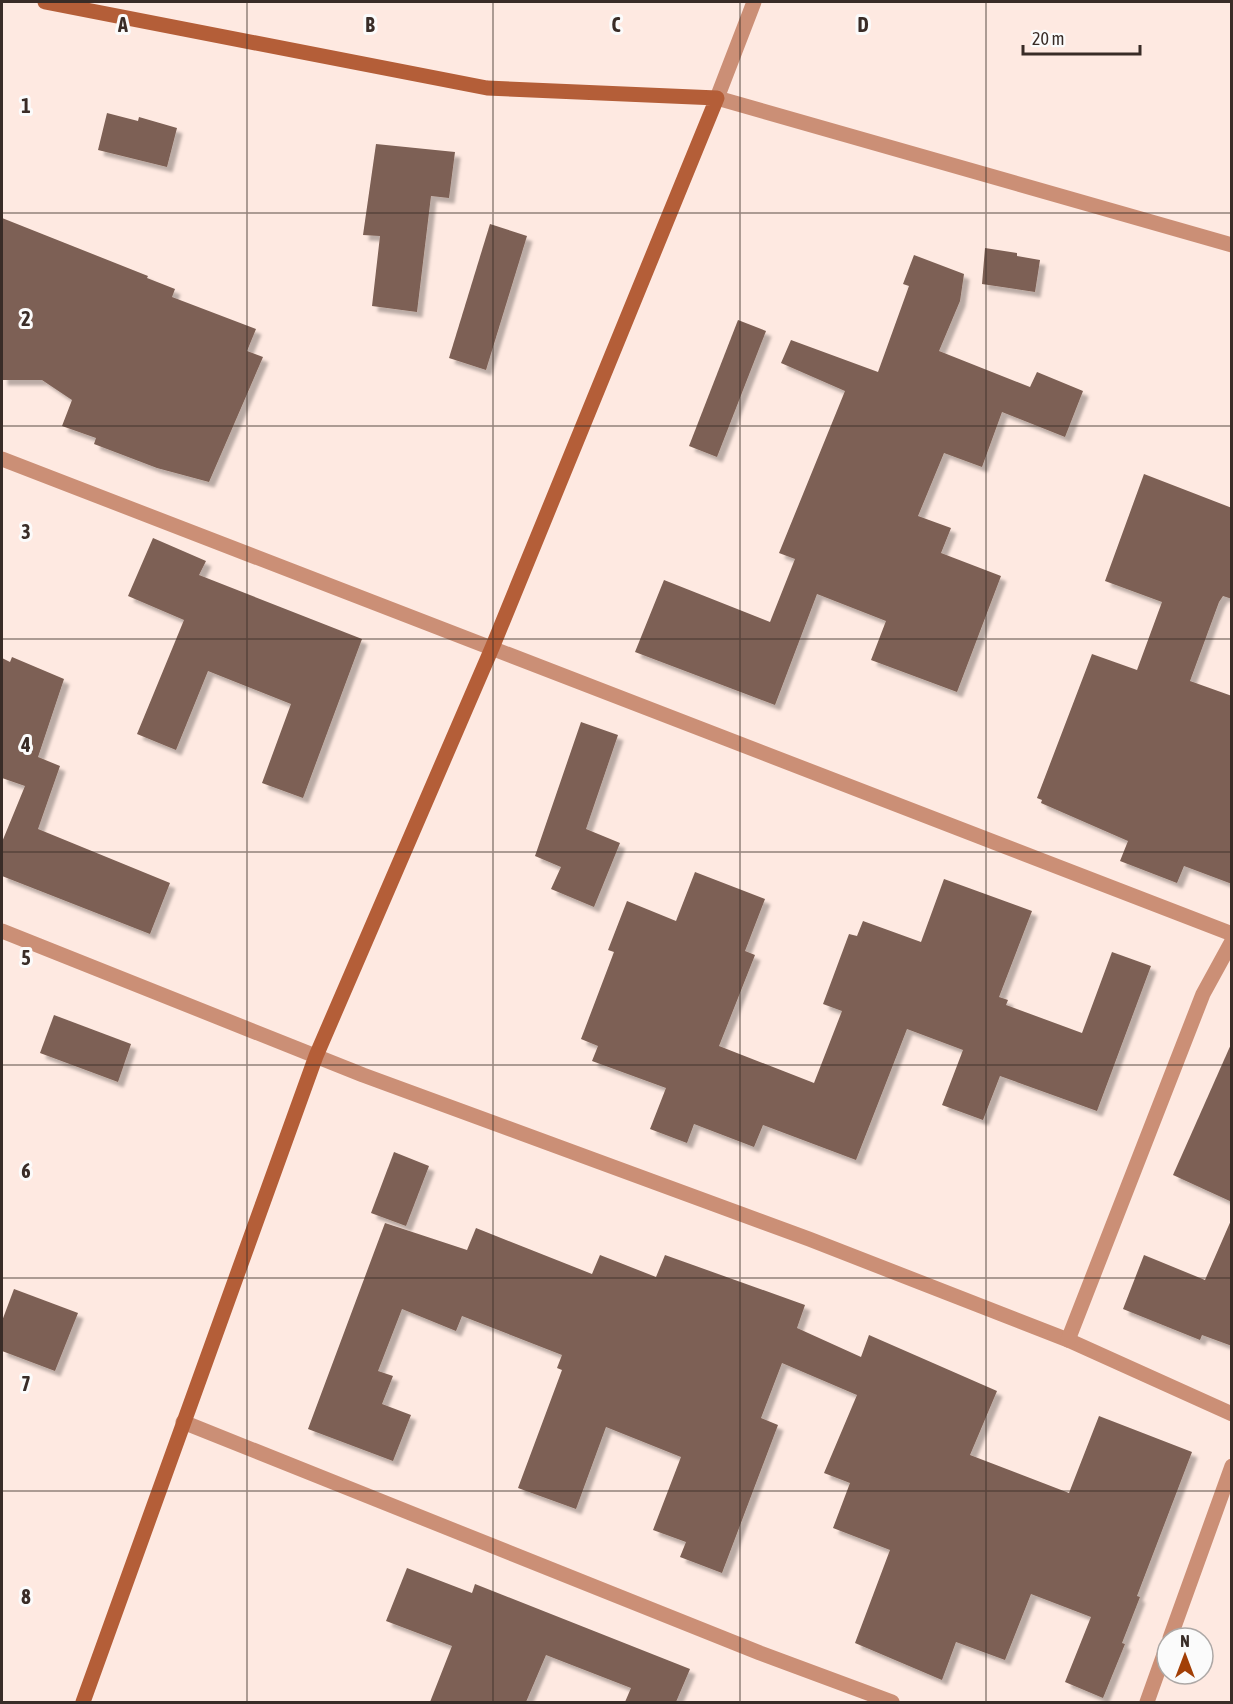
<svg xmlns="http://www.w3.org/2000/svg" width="1233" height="1704" viewBox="0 0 1233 1704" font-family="'Asap Condensed',sans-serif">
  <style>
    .building { fill: #7d6054; filter: url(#shadow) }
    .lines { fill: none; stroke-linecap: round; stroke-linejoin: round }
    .street { stroke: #cb8f76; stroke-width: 15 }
    .secondary { stroke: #b45e38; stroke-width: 15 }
    .grid { fill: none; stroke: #392c27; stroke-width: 1.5; stroke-opacity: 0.55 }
    .grid-label { font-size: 20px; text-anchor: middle; font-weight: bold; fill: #392c27; stroke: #fbfbfb; stroke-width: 6; stroke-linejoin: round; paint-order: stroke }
  </style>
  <defs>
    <filter id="shadow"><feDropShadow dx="5.5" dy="5.5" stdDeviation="1.5" flood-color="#0004"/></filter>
  </defs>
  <rect width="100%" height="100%" fill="#fee9e1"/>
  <g class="building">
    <path d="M 107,113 L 138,121 L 139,117 L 177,128 L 167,167 L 98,150 Z"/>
    <path d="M 376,144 L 455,152 L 449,198 L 431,196 L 417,312 L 372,306 L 380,236 L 363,235 Z"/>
    <path d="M 2,218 L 148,276 L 147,278 L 175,289 L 172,297 L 256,329 L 247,351 L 263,357 L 209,482 L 157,468 L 94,444 L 96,438 L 62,426 L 72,400 L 42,380 L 2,380 Z"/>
    <path d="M 490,224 L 527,236 L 486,370 L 449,358 Z"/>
    <path d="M 985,248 L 1017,253 L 1017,256 L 1040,260 L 1035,292 L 982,284 Z"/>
    <path d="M 914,255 L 964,274 L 960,301 L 939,351 L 1030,387 L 1037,372 L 1083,391 L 1065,437 L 1002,412 L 982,467 L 944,453 L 918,516 L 951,528 L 941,553 L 1001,576 L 957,692 L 871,660 L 886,621 L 817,594 L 775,705 L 635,652 L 664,580 L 770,622 L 795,559 L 779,553 L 845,391 L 781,363 L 791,340 L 878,372 L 909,286 L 903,284 Z"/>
    <path d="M 738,320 L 766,331 L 717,457 L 689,446 Z"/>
    <path d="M 1144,474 L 1232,508 L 1232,599 L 1223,596 L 1219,602 L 1190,681 L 1232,696 L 1232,884 L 1184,866 L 1177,883 L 1120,861 L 1128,841 L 1041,803 L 1042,800 L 1037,798 L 1092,654 L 1137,670 L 1162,602 L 1105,581 Z"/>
    <path d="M 153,538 L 206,561 L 199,575 L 362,639 L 303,798 L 262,783 L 291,704 L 208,671 L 176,750 L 137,734 L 184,620 L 128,596 Z"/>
    <path d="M 12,657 L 64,679 L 38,757 L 60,766 L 38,829 L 170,883 L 150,934 L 2,876 L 2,842 L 25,786 L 2,778 L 2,658 L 10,662 Z"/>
    <path d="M 581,722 L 618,735 L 586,829 L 620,843 L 594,907 L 551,889 L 561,867 L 535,856 Z"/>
    <path d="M 695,872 L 765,899 L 745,951 L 755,955 L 719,1046 L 814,1083 L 842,1011 L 823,1004 L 849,934 L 857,936 L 863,921 L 921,942 L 944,879 L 1032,911 L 999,997 L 1008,1000 L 1006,1005 L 1082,1033 L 1112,952 L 1151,966 L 1097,1111 L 1000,1076 L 983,1120 L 942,1105 L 963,1050 L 907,1029 L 856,1160 L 763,1125 L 754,1147 L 694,1124 L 687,1143 L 650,1129 L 666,1088 L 592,1061 L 598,1046 L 581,1039 L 614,952 L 608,950 L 627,901 L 676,921 Z"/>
    <path d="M 54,1015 L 131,1044 L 118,1082 L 40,1053 Z"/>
    <path d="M 1232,1042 L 1232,1202 L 1173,1175 Z"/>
    <path d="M 394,1152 L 429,1166 L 406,1226 L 371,1213 Z"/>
    <path d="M 1232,1218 L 1232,1346 L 1202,1335 L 1200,1340 L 1123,1309 L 1144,1255 L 1205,1280 Z"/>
    <path d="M 385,1223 L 467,1250 L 476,1228 L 592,1274 L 600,1255 L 656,1277 L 665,1255 L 805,1305 L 797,1328 L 861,1357 L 869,1335 L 997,1391 L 970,1455 L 1069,1493 L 1099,1416 L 1192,1452 L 1137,1596 L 1140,1597 L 1122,1643 L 1125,1644 L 1103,1698 L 1065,1682 L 1091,1617 L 1031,1594 L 1005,1660 L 956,1642 L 942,1680 L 855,1643 L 890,1550 L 833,1528 L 850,1483 L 824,1473 L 857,1395 L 782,1363 L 761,1418 L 778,1425 L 722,1573 L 680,1557 L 686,1542 L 653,1530 L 681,1457 L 606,1427 L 576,1509 L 518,1488 L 562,1370 L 557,1368 L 562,1355 L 462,1316 L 456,1331 L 402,1309 L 378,1371 L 393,1376 L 382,1404 L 411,1415 L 393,1461 L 308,1429 Z"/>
    <path d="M 14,1289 L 78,1313 L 55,1371 L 2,1351 L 2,1321 Z"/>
    <path d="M 407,1568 L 472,1593 L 475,1584 L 690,1669 L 676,1702 L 625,1702 L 631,1688 L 546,1655 L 526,1702 L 430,1702 L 452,1646 L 386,1621 Z"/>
  </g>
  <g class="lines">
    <g class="street">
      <path d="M 754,2 L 717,98 L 1232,245"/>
      <path d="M 2,459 L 1232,934"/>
      <path d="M 2,931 L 363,1075 L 809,1239 L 1068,1340 L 1232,1414"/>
      <path d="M 1068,1340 L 1203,994 L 1232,941"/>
      <path d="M 183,1422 L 760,1653 L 892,1702"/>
      <path d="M 1170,1638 L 1232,1466"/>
      <path d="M 1147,1702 L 1167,1646"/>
    </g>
    <path class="secondary" d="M 45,2 L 487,88 L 717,98 L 492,648 L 316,1056 L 83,1702"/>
  </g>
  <path class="grid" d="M 247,2 L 247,1702M 493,2 L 493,1702M 740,2 L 740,1702M 986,2 L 986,1702M 2,213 L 1232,213M 2,426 L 1232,426M 2,639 L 1232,639M 2,852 L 1232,852M 2,1065 L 1232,1065M 2,1278 L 1232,1278M 2,1491 L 1232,1491"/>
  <g class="grid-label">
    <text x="123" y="32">A</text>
    <text x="370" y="32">B</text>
    <text x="616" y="32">C</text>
    <text x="863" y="32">D</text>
    <text x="26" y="113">1</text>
    <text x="26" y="326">2</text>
    <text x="26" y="539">3</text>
    <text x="26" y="752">4</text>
    <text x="26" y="965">5</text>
    <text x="26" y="1178">6</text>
    <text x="26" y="1391">7</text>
    <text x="26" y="1604">8</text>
  </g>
  <rect width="1233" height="1704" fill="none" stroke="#392c27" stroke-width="6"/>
  <g transform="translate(1185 1656)"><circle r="28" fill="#fbfbfb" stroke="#ada8a6" stroke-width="1.5"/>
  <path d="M0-4.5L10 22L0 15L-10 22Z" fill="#a23f06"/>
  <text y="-9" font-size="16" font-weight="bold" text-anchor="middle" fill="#392c27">N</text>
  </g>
  <path d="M1023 45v9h117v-9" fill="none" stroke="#392c27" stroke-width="3"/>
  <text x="1032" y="45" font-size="18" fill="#392c27" stroke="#fbfbfb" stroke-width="4.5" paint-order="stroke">20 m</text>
</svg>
